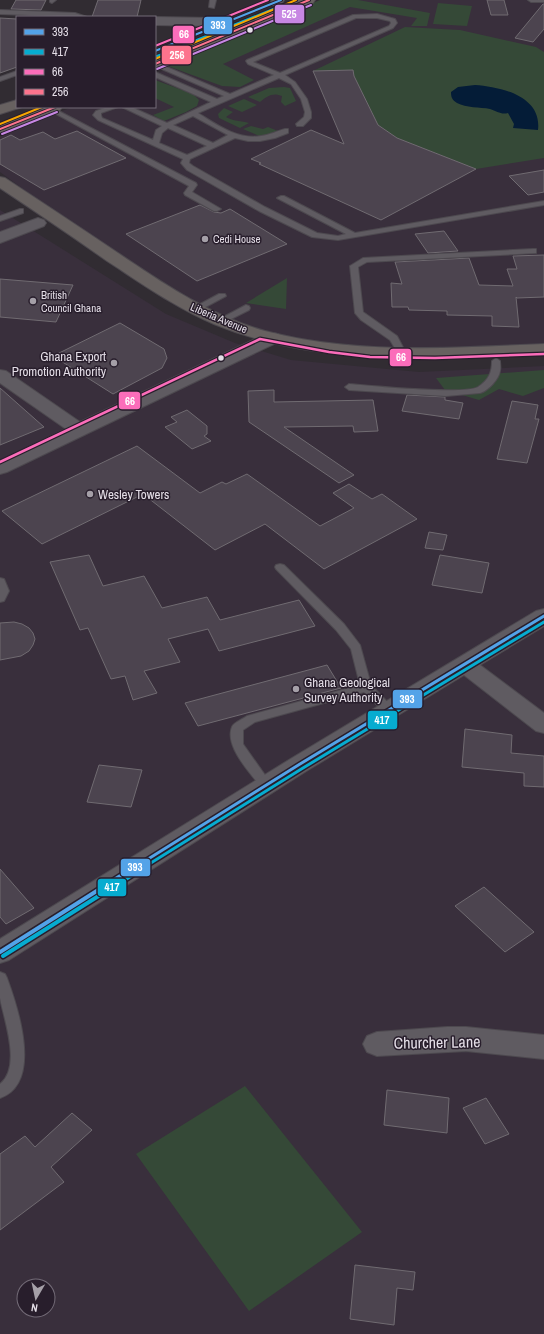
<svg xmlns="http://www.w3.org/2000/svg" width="544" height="1334" viewBox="0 0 544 1334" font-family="'Archivo Narrow',sans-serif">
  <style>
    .commercial { fill: #392f3c; fill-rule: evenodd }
    .green { fill: #354937 }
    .water { fill: #041c37 }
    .building { fill: #4c444f; stroke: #706b71 }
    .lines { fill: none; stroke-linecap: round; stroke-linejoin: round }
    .service-casing { stroke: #4d494f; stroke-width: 2 }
    .minor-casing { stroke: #4d494f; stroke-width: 2 }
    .primary-casing { stroke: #4d494f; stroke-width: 2 }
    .service { fill: #5f5b61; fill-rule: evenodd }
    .minor { fill: #5f5b61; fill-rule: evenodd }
    .primary { fill: #676160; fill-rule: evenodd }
    .bus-1-far2-casing { stroke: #281e2c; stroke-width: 4 }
    .bus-1-far1-casing { stroke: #281e2c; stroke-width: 6 }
    .bus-1-casing { stroke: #281e2c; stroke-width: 7 }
    .bus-2-far2-casing { stroke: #281e2c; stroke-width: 4 }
    .bus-2-far1-casing { stroke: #281e2c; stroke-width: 6 }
    .bus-2-casing { stroke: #281e2c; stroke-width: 7 }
    .bus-3-far1-casing { stroke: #281e2c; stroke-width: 4 }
    .bus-3-casing { stroke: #281e2c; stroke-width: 5 }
    .bus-4-casing { stroke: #281e2c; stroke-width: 4 }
    .bus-5-casing { stroke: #281e2c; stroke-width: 4 }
    .bus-6-casing { stroke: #281e2c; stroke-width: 4 }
    .bus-1-far2 { stroke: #53a3e8; stroke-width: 2 }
    .bus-1-far1 { stroke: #53a3e8; stroke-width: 3 }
    .bus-1 { stroke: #53a3e8; stroke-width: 4 }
    .bus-2-far2 { stroke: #06acd0; stroke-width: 2 }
    .bus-2-far1 { stroke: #06acd0; stroke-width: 3 }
    .bus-2 { stroke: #06acd0; stroke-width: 4 }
    .bus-3-far1 { stroke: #fb6dba; stroke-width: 2 }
    .bus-3 { stroke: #fb6dba; stroke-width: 2.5 }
    .bus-4 { stroke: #fc738d; stroke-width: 2 }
    .bus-5 { stroke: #c787e3; stroke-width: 2 }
    .bus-6 { stroke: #f7a600; stroke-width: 2 }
    .bus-dot { fill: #e4dee7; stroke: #281e2c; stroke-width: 1.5 }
    .poi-dot { fill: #a5a0a8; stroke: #281e2c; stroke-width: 1.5 }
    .labels { text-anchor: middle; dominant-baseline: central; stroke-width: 3; stroke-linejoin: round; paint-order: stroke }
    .far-poi-label { font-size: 11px; fill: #e4dee7; stroke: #281e2c; text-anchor: start }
    .far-street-label { font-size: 11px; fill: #e4dee7; stroke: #281e2c }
    .poi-label { font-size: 13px; fill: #e4dee7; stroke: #281e2c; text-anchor: start }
    .near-street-label { font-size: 16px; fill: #e4dee7; stroke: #281e2c }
    .line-badge { stroke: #281e2c; stroke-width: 1.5 }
    .badge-label { font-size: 11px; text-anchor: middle; font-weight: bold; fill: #fff }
  </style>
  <rect width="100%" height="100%" fill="#312c32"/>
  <g class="commercial">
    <path d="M 335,0 L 544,0 L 544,346 L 495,348 L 386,348 L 288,338 L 214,314 L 61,217 L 0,172 L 0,136 L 72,107 L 155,107 L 155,74 Z"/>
    <path d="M 0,210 L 166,314 L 235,343 L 291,360 L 419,372 L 544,366 L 544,1334 L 0,1334 ZM 24,1286 L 48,1286 L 48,1310 L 24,1310 Z"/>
  </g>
  <g class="green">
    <path d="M 320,0 L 358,0 L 430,13 L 427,26 L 411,26 L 417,18 L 350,7 L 223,64 L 254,80 L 240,87 L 222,86 L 165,65 Z"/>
    <path d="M 438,3 L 472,6 L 467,26 L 433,24 Z"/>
    <path d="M 405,27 L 460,30 L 536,47 L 544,52 L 544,158 L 476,169 L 397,138 L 378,125 L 354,76 L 353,70 L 313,71 Z"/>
    <path d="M 155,80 L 193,94 L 199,100 L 197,106 L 186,112 L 164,121 L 153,115 L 174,107 L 155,98 Z"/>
    <path d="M 284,87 L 290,88 L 296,101 L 285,106 L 281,102 L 282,96 C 273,92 267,96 260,102 L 248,97 L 269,88 Z"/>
    <path d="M 244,99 L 257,105 L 242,112 L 228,106 Z"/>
    <path d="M 224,108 L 233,112 L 226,117 C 232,121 242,121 249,123 L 240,128 L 219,118 L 218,114 Z"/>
    <path d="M 251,126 L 263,129 L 268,127 L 278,131 L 264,138 L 243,129 Z"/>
    <path d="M 287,278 L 286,309 L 246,303 Z"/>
    <path d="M 544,370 L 544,388 L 523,396 L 499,389 L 479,400 L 445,390 L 436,378 Z"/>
    <path d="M 245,1086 L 362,1232 L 249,1311 L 136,1154 Z"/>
  </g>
  <path class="water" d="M 475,85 C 501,87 542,96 538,130 L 513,128 L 514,124 L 508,113 C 501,115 497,111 490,109 C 480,107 466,108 457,103 C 452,100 451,97 451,92 L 458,87 Z"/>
  <g class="building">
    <path d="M 16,0 L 46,0 L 41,10 L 11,9 Z"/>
    <path d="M 98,0 L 141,0 L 137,17 L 92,17 Z"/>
    <path d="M 487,0 L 504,0 L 508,15 L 491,15 Z"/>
    <path d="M 543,4 L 544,4 L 544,29 L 533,42 L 515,38 Z"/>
    <path d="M 0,18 L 17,19 L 17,67 L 0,73 Z"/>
    <path d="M 353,70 L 354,76 L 378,125 L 397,138 L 476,169 L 381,220 L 259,164 L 261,163 L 251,159 L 311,130 L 344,144 L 313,71 Z"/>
    <path d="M 77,131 L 126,158 L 44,190 L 0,164 L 0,140 L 11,135 L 20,140 L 43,132 L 55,139 Z"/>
    <path d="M 544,170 L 544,192 L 528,195 L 509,176 Z"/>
    <path d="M 200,205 L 214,212 L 221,213 L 230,209 L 287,244 L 197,281 L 126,234 Z"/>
    <path d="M 444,231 L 458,251 L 428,253 L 415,234 Z"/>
    <path d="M 544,255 L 544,297 L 517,298 L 516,297 L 519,327 L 492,326 L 492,316 L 447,315 L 447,311 L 409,310 L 408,307 L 392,307 L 391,283 L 402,284 L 395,262 L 469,258 L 479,285 L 513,286 L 507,269 L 517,269 L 513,256 Z"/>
    <path d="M 0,279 L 73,285 L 56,322 L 0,317 Z"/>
    <path d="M 120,323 L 164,349 L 167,358 L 162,368 L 113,394 L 53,356 Z"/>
    <path d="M 0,388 L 44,427 L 0,445 Z"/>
    <path d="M 274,390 L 274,402 L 373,400 L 378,431 L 354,432 L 353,426 L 284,427 L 354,475 L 339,483 L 249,422 L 248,391 Z"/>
    <path d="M 407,395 L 445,397 L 445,400 L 463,403 L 459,419 L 402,411 Z"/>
    <path d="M 512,401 L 538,405 L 535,419 L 539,419 L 527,463 L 497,459 Z"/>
    <path d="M 187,410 L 207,426 L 207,434 L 204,436 L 211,441 L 192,449 L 165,427 L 177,422 L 171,417 Z"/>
    <path d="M 137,446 L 200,493 L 222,482 L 226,484 L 247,474 L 320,526 L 354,508 L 333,493 L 349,484 L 372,499 L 382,494 L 417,519 L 324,569 L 265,524 L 215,550 L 143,494 L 42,544 L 2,511 Z"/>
    <path d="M 429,532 L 447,535 L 443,550 L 425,548 Z"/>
    <path d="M 89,555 L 103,586 L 144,576 L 162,608 L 207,597 L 220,620 L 299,600 L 315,626 L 219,651 L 208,629 L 168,639 L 180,662 L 144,671 L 157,693 L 133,700 L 125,676 L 111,679 L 88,628 L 80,630 L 50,562 Z"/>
    <path d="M 440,555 L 489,563 L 482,593 L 432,585 Z"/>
    <path d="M 14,622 L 22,624 L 29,628 L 33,633 L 35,639 L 33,645 L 29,651 L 21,656 L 0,660 L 0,623 Z"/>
    <path d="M 327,665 L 341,688 L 198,726 L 185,703 Z"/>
    <path d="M 465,729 L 512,735 L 511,753 L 544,756 L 544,787 L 524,786 L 524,773 L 462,767 Z"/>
    <path d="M 99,765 L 142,770 L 131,807 L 87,802 Z"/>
    <path d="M 0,869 L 34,908 L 6,924 L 0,917 Z"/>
    <path d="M 484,887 L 534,932 L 505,952 L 455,906 Z"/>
    <path d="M 387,1090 L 449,1098 L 447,1133 L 384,1125 Z"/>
    <path d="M 486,1098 L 509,1134 L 485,1144 L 463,1108 Z"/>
    <path d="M 72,1113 L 92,1130 L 51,1167 L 64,1182 L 0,1230 L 0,1154 L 25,1136 L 35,1147 Z"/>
    <path d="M 355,1265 L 415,1272 L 413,1290 L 397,1288 L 394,1325 L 350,1319 Z"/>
  </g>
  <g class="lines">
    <defs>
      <g id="service">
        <path d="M 50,0 L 56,0 L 52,3 L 50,2 Z"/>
        <path d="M 210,0 L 216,0 L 214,8 L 209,7 Z"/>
        <path d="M 528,0 L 544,0 L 544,2 L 531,2 Z"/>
        <path d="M 0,10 L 75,13 L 87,17 L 0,14 Z"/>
        <path d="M 377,14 L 395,19 L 397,23 L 393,28 L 285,75 L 295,82 L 307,99 L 311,112 L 311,118 L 303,126 L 297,126 L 296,124 L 304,117 L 305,112 L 301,99 L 291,84 L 279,78 L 198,113 C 217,125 238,140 261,136 C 270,135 277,131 285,129 L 288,129 L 288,133 L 275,138 L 260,141 L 248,141 L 235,138 L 190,159 L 189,163 L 193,166 L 265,207 L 317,233 L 338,236 L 346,234 L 277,198 L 281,196 L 284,196 L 355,233 L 544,201 L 544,205 L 338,240 L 312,237 L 259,211 L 187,170 L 181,163 L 183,159 L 98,120 L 93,115 L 96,111 L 108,107 L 118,107 L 101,113 L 101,115 L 102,118 L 153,140 L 156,130 L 162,126 L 122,107 L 131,107 L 167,123 L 211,102 L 155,77 L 155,72 L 217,99 L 224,96 L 155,66 L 155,62 L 230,94 L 274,75 L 248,64 L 246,61 L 247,60 L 353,15 ZM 356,18 L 377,18 L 390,21 L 391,23 L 389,26 L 280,73 L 253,62 ZM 193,116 L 228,135 L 213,143 L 173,125 ZM 168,128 L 207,146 L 187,155 L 159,143 L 162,133 Z"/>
        <path d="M 17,71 L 17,75 L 0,81 L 0,77 Z"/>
        <path d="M 51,107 L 196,183 L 197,185 L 192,192 L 221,209 L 217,211 L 214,211 L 185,195 L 184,193 L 189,186 L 49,110 L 49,108 Z"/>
        <path d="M 20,209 L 23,209 L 23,213 L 0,221 L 0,216 Z"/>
        <path d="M 533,249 L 536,249 L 536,253 L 367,262 L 358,267 L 363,312 L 397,336 L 406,353 L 405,355 L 399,355 L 390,340 L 361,320 L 355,313 L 350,266 L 363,258 Z"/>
        <path d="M 219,294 L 225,294 L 226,296 L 198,311 L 195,312 L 191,309 Z"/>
        <path d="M 246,305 L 249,306 L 250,308 L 249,310 L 223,323 L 220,324 L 216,321 Z"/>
        <path d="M 496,358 L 500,361 C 500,364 501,368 500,371 C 499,379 488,391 480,393 L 446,396 L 349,390 L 345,387 L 349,384 C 371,386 464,395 478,387 C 489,380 492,372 492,361 Z"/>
        <path d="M 280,564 L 284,565 L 344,624 L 360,645 L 371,685 L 395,710 L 393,713 L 385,713 L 364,692 L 255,722 L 243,730 L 243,744 L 272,785 L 270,788 L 266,789 L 262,788 C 251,774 224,746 232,727 C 233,723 243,719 247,716 L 360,685 L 351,649 L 336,630 L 276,569 L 275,567 L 276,565 Z"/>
        <path d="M 0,578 L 4,579 L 9,591 L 4,601 L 0,602 Z"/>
        <path d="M 0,972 L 5,974 L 7,978 C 18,1008 43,1083 0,1098 L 0,1084 C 22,1067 4,1020 0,998 C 0,990 0,980 0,972 Z"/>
      </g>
      <g id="minor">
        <path d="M 272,0 L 284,0 L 281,5 L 273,5 L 271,2 Z"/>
        <path d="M 155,17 L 211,18 L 215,19 L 217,22 L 215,25 L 211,26 L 155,25 Z"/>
        <path d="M 38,218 L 44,220 L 46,223 L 44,226 L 0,243 L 0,232 Z"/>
        <path d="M 272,333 L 278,334 L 281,338 L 278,342 L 7,472 L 0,474 L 0,461 L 66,429 L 0,383 L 0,370 L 6,371 L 80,422 L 266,334 Z"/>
        <path d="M 544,609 L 544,626 L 480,665 L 544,713 L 544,733 L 536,731 L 464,675 L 308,770 L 9,960 L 0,963 L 0,939 L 292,758 L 536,611 Z"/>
        <path d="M 447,1027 L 466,1027 L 544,1035 L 544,1059 L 466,1051 L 377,1056 L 367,1052 L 363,1044 L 367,1036 L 377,1032 Z"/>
      </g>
      <g id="primary">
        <path d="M 298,0 L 315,0 L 313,3 L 155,68 L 155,59 Z"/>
        <path d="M 17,100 L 17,107 L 22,107 L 0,114 L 0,105 Z"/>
        <path d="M 43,107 L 62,107 L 60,110 L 0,133 L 0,124 Z"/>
        <path d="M 0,177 L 5,178 C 43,203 81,228 118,253 C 164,284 211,316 265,331 C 355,355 451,348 544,344 L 544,354 C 433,359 319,367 214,324 C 176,308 141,283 107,261 C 72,236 36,212 0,188 Z"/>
      </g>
    </defs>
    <use href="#service" class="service-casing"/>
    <use href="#minor" class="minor-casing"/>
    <use href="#primary" class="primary-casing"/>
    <use href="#service" class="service"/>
    <use href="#minor" class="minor"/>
    <use href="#primary" class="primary"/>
    <defs>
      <path id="bus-1-far2" d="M 155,51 L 281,0"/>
      <path id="bus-1-far1" d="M 121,876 L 300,764 L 544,616"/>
      <path id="bus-1" d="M 0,952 L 122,875"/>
      <path id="bus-2-far2" d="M 157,56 L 283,5"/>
      <path id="bus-2-far1" d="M 130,876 L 303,768 L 544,622"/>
      <path id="bus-2" d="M 3,956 L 132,875"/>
      <path id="bus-3-far1" d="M 155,46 L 268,0"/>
      <path id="bus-3" d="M 0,462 L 260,339 L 329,352 L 370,357 L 435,358 L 544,354"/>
      <g id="bus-4">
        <path d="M 155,64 L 309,0"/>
        <path d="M 0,129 L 55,107"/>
      </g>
      <g id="bus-5">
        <path d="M 157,69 L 311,5"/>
        <path d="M 2,134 L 57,112"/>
      </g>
      <g id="bus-6">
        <path d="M 155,59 L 296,0"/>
        <path d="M 0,124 L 42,107"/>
      </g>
    </defs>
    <use href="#bus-1-far2" class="bus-1-far2-casing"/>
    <use href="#bus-1-far1" class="bus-1-far1-casing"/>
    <use href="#bus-1" class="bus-1-casing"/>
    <use href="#bus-2-far2" class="bus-2-far2-casing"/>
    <use href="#bus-2-far1" class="bus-2-far1-casing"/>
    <use href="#bus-2" class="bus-2-casing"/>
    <use href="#bus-3-far1" class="bus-3-far1-casing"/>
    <use href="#bus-3" class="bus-3-casing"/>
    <use href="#bus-4" class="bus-4-casing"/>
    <use href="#bus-5" class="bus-5-casing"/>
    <use href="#bus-6" class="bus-6-casing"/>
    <use href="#bus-1-far2" class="bus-1-far2"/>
    <use href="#bus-1-far1" class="bus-1-far1"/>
    <use href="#bus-1" class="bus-1"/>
    <use href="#bus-2-far2" class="bus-2-far2"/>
    <use href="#bus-2-far1" class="bus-2-far1"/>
    <use href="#bus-2" class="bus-2"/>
    <use href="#bus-3-far1" class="bus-3-far1"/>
    <use href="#bus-3" class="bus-3"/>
    <use href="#bus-4" class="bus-4"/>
    <use href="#bus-5" class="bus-5"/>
    <use href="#bus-6" class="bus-6"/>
  </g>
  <g class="bus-dot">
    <circle cx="250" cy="30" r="3.5"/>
    <circle cx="221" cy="358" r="3.5"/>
  </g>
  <g class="poi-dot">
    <circle cx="205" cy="239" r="4"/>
    <circle cx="33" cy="301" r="4"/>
    <circle cx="114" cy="363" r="4"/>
    <circle cx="90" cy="494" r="4"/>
    <circle cx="296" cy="689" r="4"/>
  </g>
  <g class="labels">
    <g class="far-poi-label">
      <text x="213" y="239">Cedi House</text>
      <text x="41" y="295">British<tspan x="41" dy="13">Council Ghana</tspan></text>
    </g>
    <g class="far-street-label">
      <text transform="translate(219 318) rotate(23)">Liberia Avenue</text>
    </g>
    <g class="poi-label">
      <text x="106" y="356" text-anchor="end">Ghana Export<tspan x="106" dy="15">Promotion Authority</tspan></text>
      <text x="98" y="494">Wesley Towers</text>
      <text x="304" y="682">Ghana Geological<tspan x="304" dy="15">Survey Authority</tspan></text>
    </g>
    <g class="near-street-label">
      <text transform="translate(437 1042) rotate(-1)">Churcher Lane</text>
    </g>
  </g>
  <g class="line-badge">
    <rect x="274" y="4" width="31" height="20" rx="4" fill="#c787e3"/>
    <rect x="203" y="16" width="30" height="19" rx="4" fill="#53a3e8"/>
    <rect x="172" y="25" width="23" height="19" rx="4" fill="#fb6dba"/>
    <rect x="161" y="45" width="31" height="20" rx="4" fill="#fc738d"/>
    <rect x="389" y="348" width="23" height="19" rx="4" fill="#fb6dba"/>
    <rect x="118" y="391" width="23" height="19" rx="4" fill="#fb6dba"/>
    <rect x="392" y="689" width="31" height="20" rx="4" fill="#53a3e8"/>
    <rect x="367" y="710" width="31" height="20" rx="4" fill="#06acd0"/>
    <rect x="120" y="858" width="31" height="19" rx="4" fill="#53a3e8"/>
    <rect x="97" y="878" width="30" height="19" rx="4" fill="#06acd0"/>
  </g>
  <g class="badge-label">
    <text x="289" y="18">525</text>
    <text x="218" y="29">393</text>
    <text x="184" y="38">66</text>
    <text x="177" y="59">256</text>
    <text x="401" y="361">66</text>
    <text x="130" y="405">66</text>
    <text x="407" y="703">393</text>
    <text x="382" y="724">417</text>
    <text x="135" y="871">393</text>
    <text x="112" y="891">417</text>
  </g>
  <rect x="16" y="16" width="140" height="92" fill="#281e2c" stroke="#736b77"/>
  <rect x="24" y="29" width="20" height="6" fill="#53a3e8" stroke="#736b77"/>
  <text x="52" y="36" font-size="12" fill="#e4dee7">393</text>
  <rect x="24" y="49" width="20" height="6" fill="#06acd0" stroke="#736b77"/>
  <text x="52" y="56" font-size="12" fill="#e4dee7">417</text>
  <rect x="24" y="69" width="20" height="6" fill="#fb6dba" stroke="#736b77"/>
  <text x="52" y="76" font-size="12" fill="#e4dee7">66</text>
  <rect x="24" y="89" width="20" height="6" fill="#fc738d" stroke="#736b77"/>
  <text x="52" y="96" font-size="12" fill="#e4dee7">256</text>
  <g transform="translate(36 1298) rotate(189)"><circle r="19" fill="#281e2c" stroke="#736b77"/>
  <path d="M0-3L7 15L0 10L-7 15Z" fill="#a5a0a8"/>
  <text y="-6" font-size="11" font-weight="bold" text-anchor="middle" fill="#e4dee7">N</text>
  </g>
</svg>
